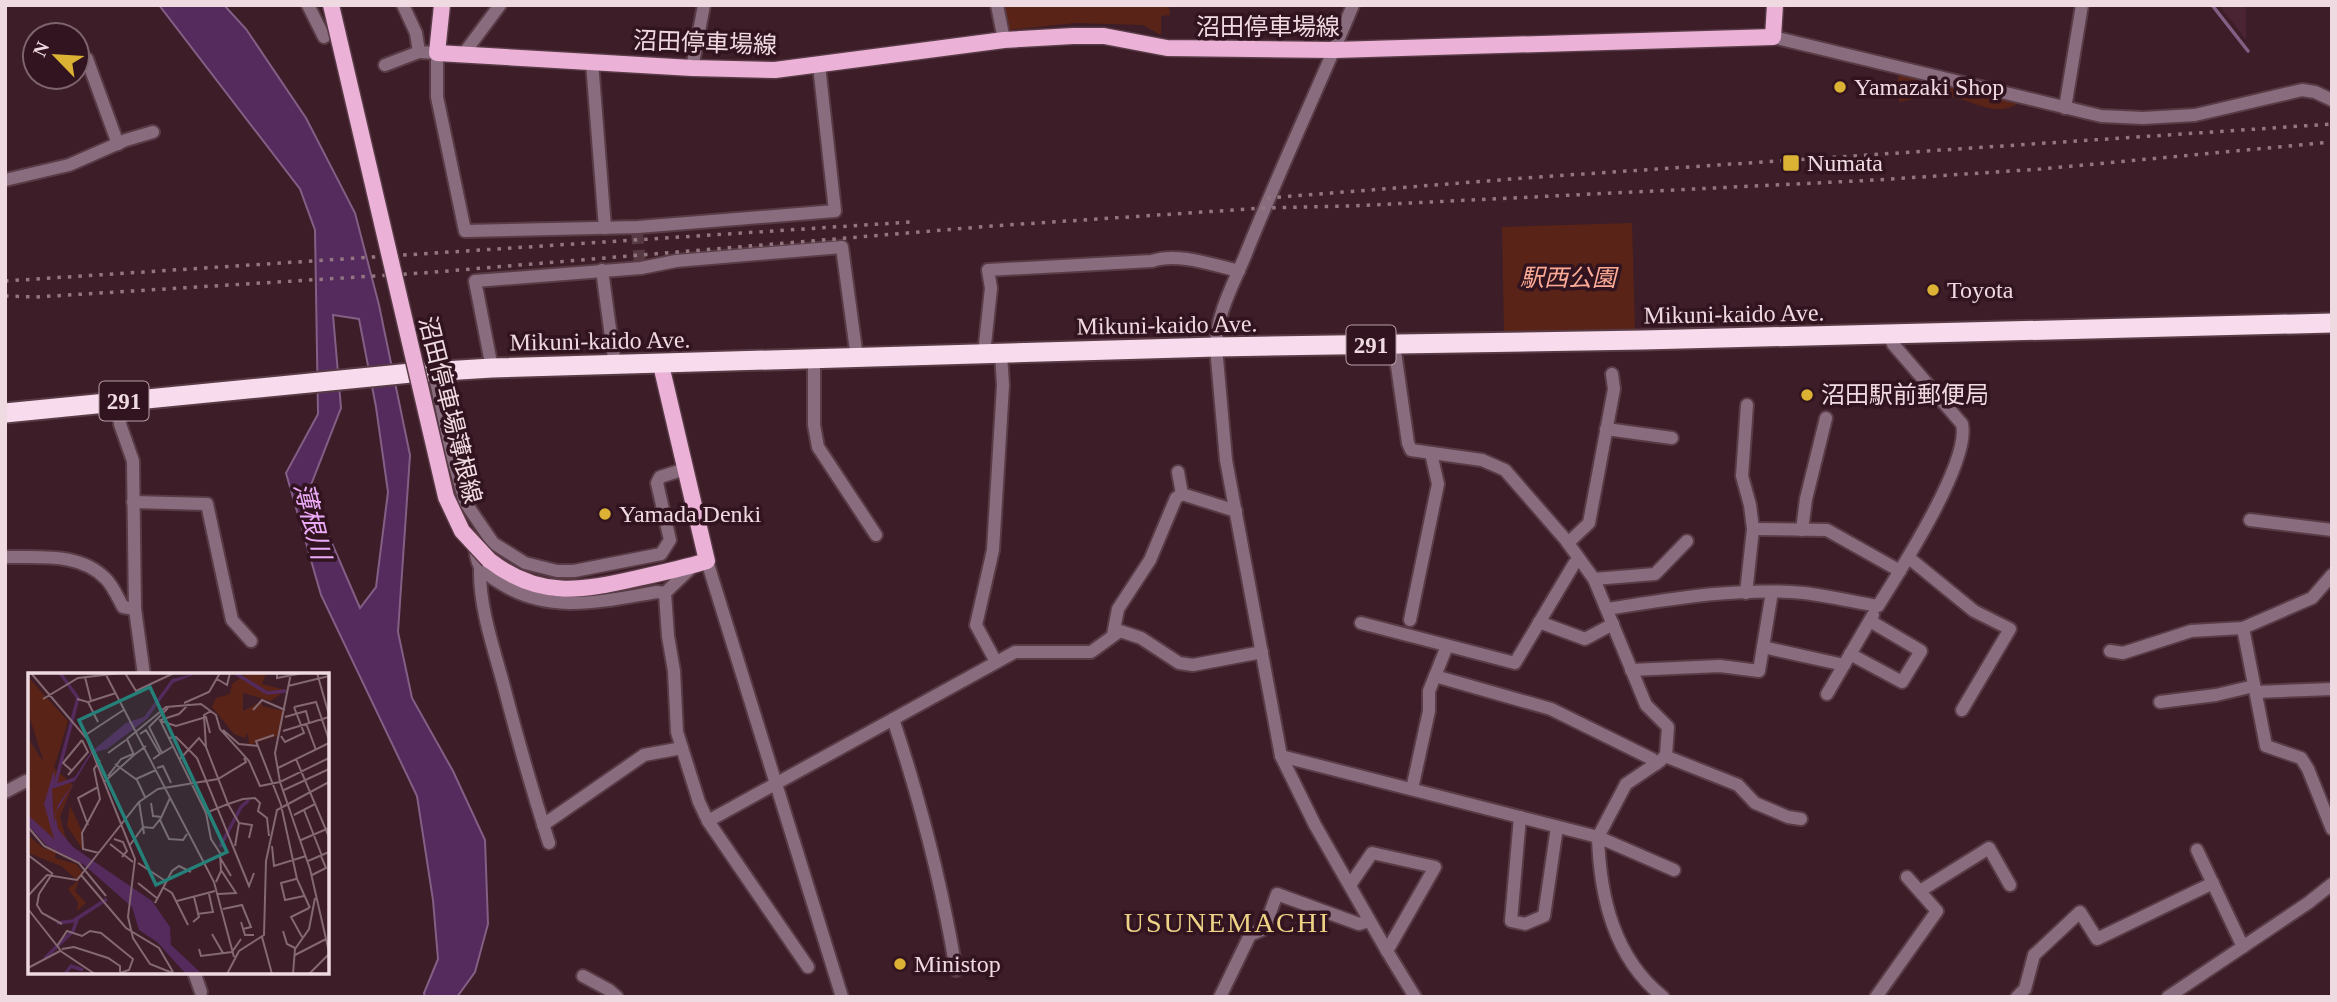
<svg xmlns="http://www.w3.org/2000/svg" width="2337" height="1002" viewBox="0 0 2337 1002" font-family="'Times New Roman','Noto Sans JP',serif">
  <style>
    .built { fill: #4a2432 }
    .green { fill: #592417 }
    .water { fill: #552a5d; stroke: #845f85; stroke-width: 2; fill-rule: evenodd }
    .lines { fill: none; stroke-linecap: round; stroke-linejoin: round }
    .stream { stroke: #845f85; stroke-width: 3.5 }
    .minor-tunnel { stroke: #573944; stroke-width: 12; stroke-dasharray: 12 6; stroke-linecap: butt }
    .minor-casing { stroke: #593b46; stroke-width: 16 }
    .major-casing { stroke: #593b46; stroke-width: 19 }
    .highway-casing { stroke: #593b46; stroke-width: 23 }
    .minor { stroke: #896d7f; stroke-width: 12 }
    .major { stroke: #ebb1d7; stroke-width: 16 }
    .highway { stroke: #f8dced; stroke-width: 19 }
    .rail { stroke: #927780; stroke-width: 3.5; stroke-dasharray: 3.5 7; stroke-linecap: butt }
    .major-bridge-casing { stroke: #593b46; stroke-width: 19; stroke-linecap: butt }
    .major-bridge { stroke: #ebb1d7; stroke-width: 16 }
    .poi-dot { fill: #dbb233; stroke: #31141f; stroke-width: 2.5 }
    .labels { text-anchor: middle; dominant-baseline: central; stroke-width: 7; stroke-linejoin: round; paint-order: stroke }
    .shield { fill: #31141f; stroke: #b79fa7; stroke-width: 2 }
    .shield-label { font-size: 23px; font-weight: bold; fill: #f0dae1 }
    .street-label { font-size: 24px; fill: #f0dae1; stroke: #31141f }
    .poi-label { font-size: 24px; fill: #f0dae1; stroke: #31141f; text-anchor: start }
    .park-label { font-size: 24px; font-style: italic; fill: #fdab97; stroke: #31141f }
    .water-label { font-size: 26px; font-style: italic; fill: #ebaaf7; stroke: #31141f }
    .quarter-label { font-size: 28px; letter-spacing: 2px; fill: #eed286; stroke: #31141f }
    .inset-river { fill: none; stroke: #552a5d; stroke-width: 3.5 }
    .inset-road { fill: none; stroke: #846972; stroke-width: 2 }
    .view { fill: #26807a; fill-opacity: 0.15; stroke: #26807a; stroke-width: 3.5 }
    .inset-edge { fill: none; stroke: #f0dae1; stroke-width: 3.5 }
  </style>
  <rect width="100%" height="100%" fill="#3c1d28"/>
  <path class="built" d="M 2219,5 L 2246,5 L 2246,40 Z"/>
  <g class="green">
    <path d="M 1002,5 L 1169,5 L 1170,15 L 1161,16 L 1161,35 L 1143,25 L 1075,23 L 1008,30 Z"/>
    <path d="M 1898,71 L 2022,100 C 1999,121 1973,100 1949,96 C 1933,93 1915,99 1899,102 Z"/>
    <path d="M 1632,223 L 1635,330 L 1504,333 L 1502,227 Z"/>
  </g>
  <path class="water" d="M 159,5 L 224,5 L 246,29 L 306,118 L 355,213 L 379,305 L 410,455 L 398,632 L 412,698 L 453,771 L 485,840 L 488,924 L 475,972 L 457,997 L 425,997 L 424,993 L 438,959 L 433,900 L 417,796 L 321,595 L 286,473 L 318,414 L 315,230 L 300,189 ZM 333,315 L 359,319 L 376,407 L 388,492 L 376,587 L 360,608 L 309,490 L 341,408 Z"/>
  <g class="lines">
    <path class="stream" d="M 2212,5 L 2248,51"/>
    <path class="minor-tunnel" d="M 637,232 L 640,265"/>
    <defs>
      <g id="minor">
        <path d="M 308,5 L 324,37"/>
        <path d="M 403,5 L 416,33 L 419,52 L 437,53 L 437,97 L 465,231 L 638,227 L 835,211 L 819,65"/>
        <path d="M 997,5 L 1004,40"/>
        <path d="M 1353,5 C 1318,89 1279,171 1245,256 C 1233,285 1216,315 1216,347 L 1226,460 L 1281,756 L 1315,825 L 1387,951 L 1415,997"/>
        <path d="M 1773,37 L 2101,116 L 2143,118 L 2195,115 L 2302,90 L 2315,92 L 2332,100"/>
        <path d="M 462,56 L 500,5"/>
        <path d="M 87,59 L 118,144"/>
        <path d="M 592,62 L 605,228"/>
        <path d="M 385,65 L 419,52"/>
        <path d="M 692,68 L 704,5"/>
        <path d="M 2065,108 L 2082,5"/>
        <path d="M 5,180 L 69,165 L 126,140 L 153,132"/>
        <path d="M 602,270 L 615,366"/>
        <path d="M 1394,345 L 1408,443 L 1411,450 L 1482,460 L 1505,470 L 1565,539 L 1594,579 L 1646,705 L 1668,727 L 1666,755 L 1660,761 L 1626,784 L 1598,837 L 1674,870"/>
        <path d="M 984,354 L 991,288 L 988,270 L 1152,261 C 1177,252 1213,265 1239,271"/>
        <path d="M 814,360 L 814,425 L 818,447 L 876,535"/>
        <path d="M 492,368 L 475,281 L 641,268 L 676,261 L 842,247 L 857,358"/>
        <path d="M 434,372 L 451,452 L 465,502 L 493,543 L 525,563 L 557,571 L 574,571 L 661,554 L 670,540 L 657,483 L 660,477 L 685,469"/>
        <path d="M 118,402 L 120,424 L 133,461 L 135,609 L 144,675"/>
        <path d="M 1606,429 L 1672,438"/>
        <path d="M 1178,472 L 1182,494 L 1236,511"/>
        <path d="M 133,502 L 207,504 L 232,620 L 251,641"/>
        <path d="M 2250,520 L 2332,530"/>
        <path d="M 1753,529 L 1827,530 L 1900,571"/>
        <path d="M 1802,530 L 1806,499 L 1826,418"/>
        <path d="M 475,540 C 476,566 478,569 500,583 C 550,615 603,601 657,592 L 665,593"/>
        <path d="M 1568,543 L 1589,523 L 1614,389 L 1612,374"/>
        <path d="M 5,557 C 40,558 80,552 106,579 C 113,586 118,598 123,607 L 135,609"/>
        <path d="M 1909,558 L 1974,611 L 2010,629 L 1962,710"/>
        <path d="M 707,561 L 842,997"/>
        <path d="M 693,566 L 665,593 L 668,636 L 674,671 L 677,732 L 699,802 L 708,821 L 808,967"/>
        <path d="M 480,568 C 479,606 493,646 503,683 C 517,737 532,790 549,843"/>
        <path d="M 2332,575 L 2312,598 L 2243,628 L 2266,746 L 2301,758 L 2308,769 L 2332,829"/>
        <path d="M 1594,579 L 1655,574 L 1687,541"/>
        <path d="M 1746,593 L 1753,529 L 1750,505 L 1742,476 L 1747,405"/>
        <path d="M 1607,609 C 1672,599 1738,587 1804,593 C 1829,596 1854,602 1878,606 C 1900,571 1971,461 1962,424 L 1893,344 L 1889,334"/>
        <path d="M 1410,620 L 1438,484 L 1431,453"/>
        <path d="M 1539,622 L 1585,639 L 1613,624"/>
        <path d="M 1361,623 L 1515,663 L 1574,564 L 1579,559"/>
        <path d="M 1113,635 L 1118,609 L 1150,560 L 1176,498 L 1182,494"/>
        <path d="M 1763,647 L 1844,665"/>
        <path d="M 2110,651 L 2123,653 L 2191,631 L 2243,628"/>
        <path d="M 1850,654 L 1902,682 L 1921,651 L 1870,621"/>
        <path d="M 996,662 L 976,625 L 993,550 L 1003,385 L 1001,354"/>
        <path d="M 1631,670 L 1720,666 L 1759,671 L 1772,592"/>
        <path d="M 1435,676 L 1551,709 L 1652,759 L 1656,764"/>
        <path d="M 2256,692 L 2332,689"/>
        <path d="M 1827,694 L 1873,615"/>
        <path d="M 2160,702 L 2216,695 L 2254,686"/>
        <path d="M 893,719 C 920,800 942,885 956,970"/>
        <path d="M 1281,756 L 1598,837 C 1600,897 1614,958 1663,997"/>
        <path d="M 1665,756 L 1738,785 L 1755,803 L 1788,817 L 1801,819"/>
        <path d="M 1412,789 L 1429,711 L 1429,691 L 1447,646"/>
        <path d="M 5,792 L 26,781 L 30,783"/>
        <path d="M 1520,817 L 1511,921 L 1525,924 L 1544,916 L 1557,827"/>
        <path d="M 708,821 L 1015,652 L 1091,652 L 1120,631 L 1141,638 L 1179,663 L 1193,665 L 1262,652"/>
        <path d="M 543,825 L 644,755 L 682,748"/>
        <path d="M 2197,850 L 2243,947"/>
        <path d="M 1350,885 L 1372,853 L 1435,867 L 1387,951"/>
        <path d="M 1920,891 L 1989,848 L 2010,885"/>
        <path d="M 194,972 L 201,992"/>
        <path d="M 583,976 L 609,990 L 617,997"/>
        <path d="M 1220,997 L 1250,935 L 1264,929 L 1277,894 L 1359,924 L 1369,921"/>
        <path d="M 1876,997 L 1937,911 L 1907,877"/>
        <path d="M 2017,997 L 2025,989 L 2034,955 L 2080,912 L 2097,939 L 2213,883"/>
        <path d="M 2168,997 L 2308,903 L 2332,884"/>
      </g>
      <g id="major">
        <path d="M 442,5 L 437,53 L 692,68 L 775,70 L 1004,40 L 1073,36 L 1104,36 L 1167,48 L 1335,50 L 1773,37 L 1775,5"/>
        <path d="M 489,560 C 539,599 581,591 638,578 C 661,573 684,568 707,561 L 661,365"/>
      </g>
      <path id="highway" d="M 5,413 L 411,373 L 492,368 L 1216,347 L 1643,340 L 2332,323"/>
    </defs>
    <use href="#minor" class="minor-casing"/>
    <use href="#major" class="major-casing"/>
    <use href="#highway" class="highway-casing"/>
    <use href="#minor" class="minor"/>
    <use href="#major" class="major"/>
    <use href="#highway" class="highway"/>
    <g class="rail">
      <path d="M 1267,198 L 1538,177 L 2332,124"/>
      <path d="M 5,281 L 911,222"/>
      <path d="M 5,296 L 36,297 L 423,273 L 992,226 L 1264,208 L 1350,206 L 1876,180 L 2041,169 L 2332,142"/>
    </g>
    <defs>
      <path id="major-bridge" d="M 331,5 L 446,497 L 462,531 L 489,560"/>
    </defs>
    <use href="#major-bridge" class="major-bridge-casing"/>
    <use href="#major-bridge" class="major-bridge"/>
  </g>
  <g class="poi-dot">
    <circle cx="1840" cy="87" r="7"/>
    <rect x="1782" y="154" width="18" height="18" rx="3.5"/>
    <circle cx="1933" cy="290" r="7"/>
    <circle cx="1807" cy="395" r="7"/>
    <circle cx="605" cy="514" r="7"/>
    <circle cx="900" cy="964" r="7"/>
  </g>
  <g class="labels">
    <g class="shield">
      <rect x="1346.5" y="325.5" width="49" height="39" rx="5"/>
      <rect x="99.5" y="381.5" width="49" height="39" rx="5"/>
    </g>
    <g class="shield-label">
      <text x="1371" y="345">291</text>
      <text x="124" y="401">291</text>
    </g>
    <g class="street-label">
      <text x="1268" y="27">沼田停車場線</text>
      <text transform="translate(705 43) rotate(2)">沼田停車場線</text>
      <text transform="translate(1734 314) rotate(-1)">Mikuni-kaido Ave.</text>
      <text transform="translate(1167 325) rotate(-1)">Mikuni-kaido Ave.</text>
      <text transform="translate(600 341) rotate(-1)">Mikuni-kaido Ave.</text>
      <text transform="translate(450 410) rotate(76)">沼田停車場薄根線</text>
    </g>
    <g class="poi-label">
      <text x="1854" y="87">Yamazaki Shop</text>
      <text x="1807" y="163">Numata</text>
      <text x="1947" y="290">Toyota</text>
      <text x="1821" y="395">沼田駅前郵便局</text>
      <text x="619" y="514">Yamada Denki</text>
      <text x="914" y="964">Ministop</text>
    </g>
    <g class="park-label">
      <text x="1568" y="278">駅西公園</text>
    </g>
    <g class="water-label">
      <text transform="translate(312 521) rotate(76)">薄根川</text>
    </g>
    <g class="quarter-label">
      <text x="1227" y="922">USUNEMACHI</text>
    </g>
  </g>
  <g transform="translate(28 673)">
    <rect width="301" height="301" fill="#3c1d28"/>
    <path d="M 219,0 L 238,0 L 234,11 L 258,17 L 243,28 L 215,20 L 215,38 L 234,28 L 234,33 L 256,38 L 252,62 L 221,72 L 220,60 L 217,65 L 206,61 L 184,34 L 188,25 L 202,21 L 204,11 ZM 0,4 L 40,48 L 26,95 L 45,112 L 32,144 L 43,183 L 0,146 L 0,65 L 16,90 L 0,39 ZM 42,132 L 53,156 L 55,177 L 39,153 ZM 0,162 L 15,175 L 28,177 L 27,185 L 48,191 L 54,199 L 47,218 L 58,230 L 49,238 L 50,229 L 40,216 L 50,208 L 33,193 L 0,180 Z" fill="#592417"/>
    <path d="M 170,0 L 145,10 L 119,46 L 79,76 L 64,80 L 27,141 L 30,156 L 45,174 L 124,228 L 142,254 L 143,272 L 174,301 L 158,301 L 129,269 L 111,257 L 104,234 L 55,191 L 19,173 L 0,152 L 0,142 L 26,166 L 16,131 L 26,97 L 27,111 L 47,104 L 63,79 L 98,50 L 116,44 L 144,6 ZM 47,108 L 30,132 L 26,150 L 24,116 Z" fill="#552a5d" fill-rule="evenodd"/>
    <path class="inset-river" d="M 207,0 L 239,20 L 258,18M 27,112 L 50,25 L 32,0M 192,174 L 213,134 L 221,127M 29,250 L 45,248 L 79,226M 17,285 L 45,258 L 50,244M 37,301 L 43,293 L 55,297"/>
    <path class="inset-road" d="M 3,0 L 59,66 L 107,186 L 100,244 L 105,265 L 122,291 L 147,301M 77,0 L 186,209 L 206,284M 97,0 L 108,18 L 146,0M 249,0 L 249,5 L 275,0M 263,0 L 247,80 L 252,109 L 301,85M 289,0 L 301,42M 57,4 L 63,28M 189,6 L 199,12 L 202,0M 260,13 L 301,3M 15,26 L 50,5 L 93,0M 49,26 L 60,29 L 70,49M 60,29 L 88,20M 156,30 L 181,19 L 192,0M 161,31 L 151,41 L 132,47 L 178,140 L 200,131 L 178,74 L 176,42 L 183,38M 266,34 L 288,29 L 301,67M 140,35 L 121,54 L 134,80 L 144,74M 225,37 L 234,27 L 257,37M 257,44 L 278,38 L 281,49M 133,48 L 148,53 L 178,44 L 182,60M 278,50 L 288,77M 195,57 L 211,71 L 230,73M 255,58 L 301,44M 59,61 L 97,36M 112,61 L 118,57 L 132,81 L 125,86M 246,62 L 228,68 L 253,132 L 269,206 L 282,235M 253,63 L 257,69 L 276,60 L 266,34M 140,65 L 148,64 L 169,85 L 221,213 L 226,200M 118,73 L 106,82 L 99,66 L 138,34 L 173,31 L 188,42 L 192,56 L 221,88 L 232,113 L 252,109 L 282,196 L 301,279M 80,80 L 98,67M 152,86 L 171,65 L 178,74M 268,86 L 301,164M 87,91 L 109,107 L 117,124M 129,95 L 135,93 L 143,110M 250,95 L 301,70M 43,97 L 35,90 L 54,67M 40,102 L 60,79 L 54,67M 80,103 L 93,86 L 105,81M 108,106 L 128,97M 76,109 L 106,82M 256,117 L 301,96M 123,130 L 125,143 L 134,144M 276,137 L 294,183M 178,140 L 183,166 L 192,180 L 193,198 L 188,209M 266,142 L 287,131M 132,147 L 141,166 L 155,167 L 159,161M 211,150 L 224,152 L 221,165M 60,152 L 50,125 L 70,114M 0,154 L 16,173 L 51,190 L 78,223M 116,161 L 115,154 L 125,155 L 133,145 L 142,125M 86,166 L 95,169 L 99,178 L 94,184M 273,167 L 301,155M 82,171 L 105,189M 102,172 L 115,154 L 111,129M 207,173 L 211,150 L 200,131 L 215,126 L 227,125 L 232,130 L 230,138 L 239,145 L 241,163M 244,173 L 246,193 L 278,183M 71,180 L 55,176 L 54,160 L 72,126 L 66,96 L 72,87M 0,182 L 25,201M 191,183 L 203,203M 280,188 L 301,179M 110,190 L 139,209M 53,202 L 98,255 L 131,275 L 145,299M 284,202 L 298,195 L 293,183M 268,206 L 253,210 L 257,227 L 276,223M 110,210 L 130,226M 136,215 L 144,220 L 160,252M 11,221 L 9,232 L 14,240 L 34,251M 11,221 L 24,201M 190,221 L 208,220 L 193,197M 0,223 L 19,202 L 49,207 L 111,129 L 130,116 L 190,106 L 218,89 L 216,85M 149,228 L 187,218M 127,230 L 144,198 L 151,193 L 163,199M 0,236 L 34,279 L 67,301M 195,236 L 214,232 L 223,254 L 215,256M 169,241 L 185,239 L 181,221M 165,249 L 171,244 L 166,224M 213,249 L 217,262 L 226,262M 255,258 L 259,271 L 267,275M 184,261 L 195,280M 234,264 L 244,301M 274,264 L 263,244 L 281,235M 29,273 L 39,258 L 54,263 L 62,258 L 73,260 L 105,286 L 101,297 L 92,300M 34,276 L 46,274 L 80,285 L 92,293 L 92,299M 171,276 L 173,283 L 204,279 L 213,266M 267,282 L 298,266M 0,295 L 32,278M 199,301 L 211,278 L 236,262 L 238,188 L 249,137 L 301,109M 265,301 L 267,276 L 281,256 L 287,225M 281,301 L 301,281"/>
    <path class="view" d="M 122,14 L 199,179 L 128,212 L 51,47 Z"/>
    <rect width="301" height="301" class="inset-edge"/>
  </g>
  <rect width="2337" height="1002" fill="none" stroke="#f0dae1" stroke-width="14"/>
  <g transform="translate(56 56) rotate(295)"><circle r="33" fill="#31141f" stroke="#7d636d" stroke-width="2"/>
  <path d="M0-5L12 26L0 18L-12 26Z" fill="#dbb233"/>
  <text y="-10" font-size="19" font-weight="bold" text-anchor="middle" fill="#f0dae1">N</text>
  </g>
</svg>
